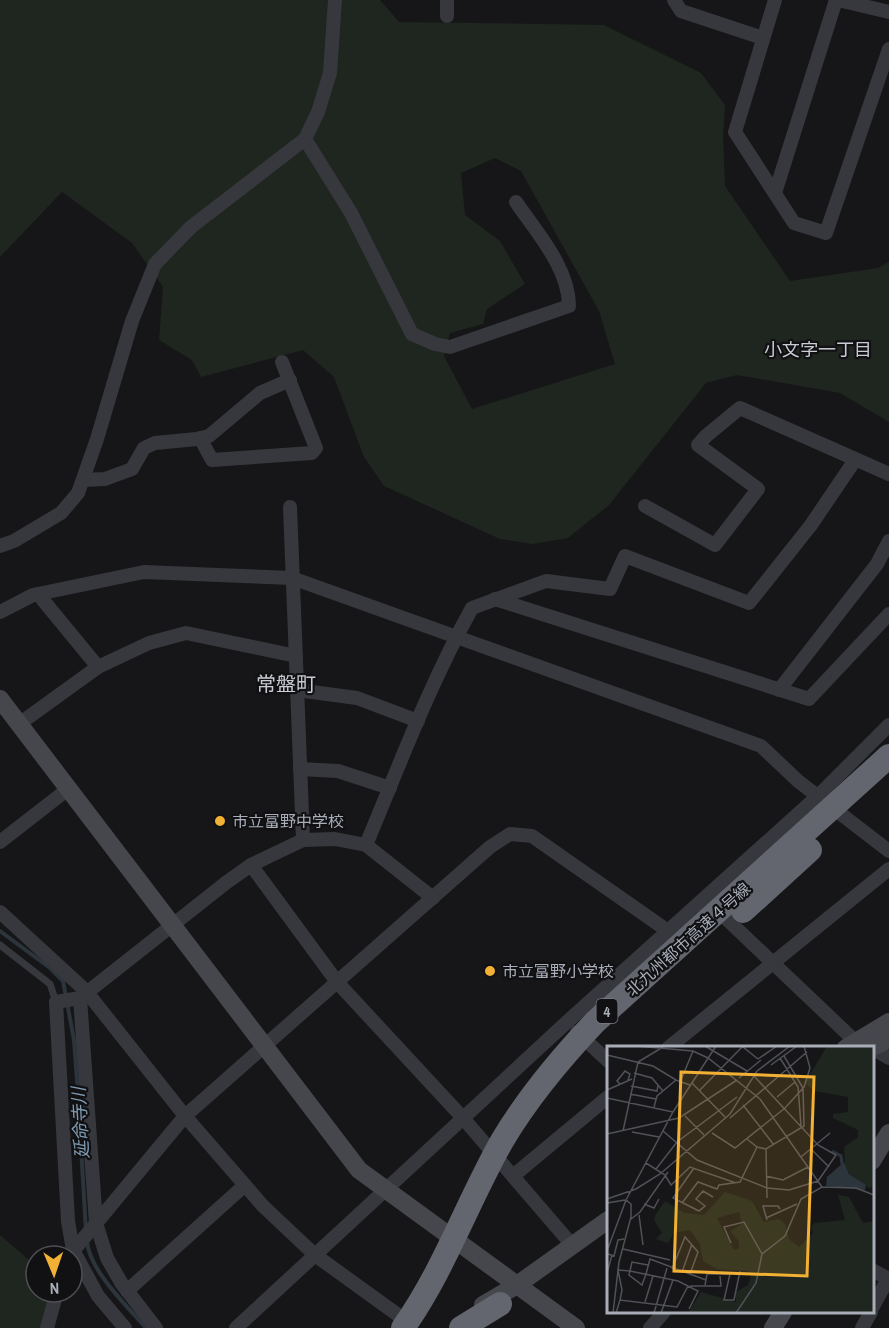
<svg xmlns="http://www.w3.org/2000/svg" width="889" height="1328" viewBox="0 0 889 1328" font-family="'Archivo Narrow','Noto Sans JP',sans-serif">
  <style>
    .green { fill: #1e261f; fill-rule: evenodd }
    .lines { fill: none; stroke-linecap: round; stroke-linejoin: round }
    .stream { stroke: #2c353c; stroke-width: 4 }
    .lane { stroke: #37383d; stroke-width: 7 }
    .street { stroke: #37383d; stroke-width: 14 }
    .secondary { stroke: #45474d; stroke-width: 18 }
    .highway { stroke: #63666e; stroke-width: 24 }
    .highway-bridge { stroke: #63666e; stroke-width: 24 }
    .poi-dot { fill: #f2b134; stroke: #111113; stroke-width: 2 }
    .labels { text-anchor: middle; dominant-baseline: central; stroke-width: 4.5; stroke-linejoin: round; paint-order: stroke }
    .shield { fill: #111113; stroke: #7b7e86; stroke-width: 1.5 }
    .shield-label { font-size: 15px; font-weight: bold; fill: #a8adb8 }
    .poi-label { font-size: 16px; fill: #a8adb8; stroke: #111113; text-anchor: start }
    .street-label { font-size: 16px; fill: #a8adb8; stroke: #111113 }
    .neighbourhood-label { font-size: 18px; fill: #c9ccd4; stroke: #111113 }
    .water-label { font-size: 18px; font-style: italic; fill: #7f9bb3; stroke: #111113 }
    .quarter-label { font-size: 20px; fill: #c9ccd4; stroke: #111113 }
    .inset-river { fill: none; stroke: #2c353c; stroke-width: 3 }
    .inset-road { fill: none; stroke: #505258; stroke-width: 1.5 }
    .view { fill: #f2b134; fill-opacity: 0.15; stroke: #f2b134; stroke-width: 3 }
    .inset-edge { fill: none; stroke: #a8adb8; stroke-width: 3 }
  </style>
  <rect width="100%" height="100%" fill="#161618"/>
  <g class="green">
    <path d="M 0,0 L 380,0 L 399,22 L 604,25 L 701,73 L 725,105 L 723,136 L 725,186 L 790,281 L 878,268 L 889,262 L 889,422 L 840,393 L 737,375 L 706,383 L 609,505 L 568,538 L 532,544 L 500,539 L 384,486 L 364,457 L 334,377 L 303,350 L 201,377 L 192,360 L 159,340 L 163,287 L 132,243 L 62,192 L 0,257 ZM 495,158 L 521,171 L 599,311 L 615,364 L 472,409 L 444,356 L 450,333 L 483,324 L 487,309 L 525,284 L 500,241 L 465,215 L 461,173 Z"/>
    <path d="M 0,1235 L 36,1266 L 36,1292 L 57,1292 L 41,1328 L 0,1328 Z"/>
  </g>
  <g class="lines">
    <g class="stream">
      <path d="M 0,931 L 50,968 L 63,981 L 74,1040 L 77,1080 L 86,1231"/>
      <path d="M 87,1242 C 90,1271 127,1306 146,1328"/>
    </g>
    <path class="lane" d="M 0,945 L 50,984 L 56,1002"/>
    <g class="street">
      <path d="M 674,0 L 681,11 L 763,38"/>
      <path d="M 775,0 L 735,132 L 794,223 L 826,233 L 889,49"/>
      <path d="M 838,0 L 889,12"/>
      <path d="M 447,16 L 447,0"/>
      <path d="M 305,139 L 351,213 L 412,334 L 435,344 L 450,347 L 569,306 C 569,268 537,233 516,202"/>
      <path d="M 775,193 L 836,0"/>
      <path d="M 200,438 L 212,460 L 312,453 L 316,448 L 282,362"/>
      <path d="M 83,480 L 105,479 L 132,469 L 144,448 L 155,443 L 197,439 L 209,436 L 260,393 L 290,380"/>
      <path d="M 645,506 L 715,545 L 758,489 L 698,445 L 706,436 L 740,408 L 889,474"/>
      <path d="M 290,507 L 303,840"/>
      <path d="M 0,546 L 14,541 L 61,513 L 78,493 L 97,439 L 132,321 L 155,264 L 191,227 L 305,139 L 318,112 L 330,73 L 335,0"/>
      <path d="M 38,594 L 98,667"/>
      <path d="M 495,599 L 809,699 L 889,614"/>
      <path d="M 0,612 L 33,595 L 144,572 L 292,578 L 761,746 L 798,781 L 889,851"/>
      <path d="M 297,690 L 357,698 L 418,721"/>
      <path d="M 779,690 L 877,564 L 889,541"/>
      <path d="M 19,724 L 98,667 L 149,643 L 186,633 L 296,656"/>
      <path d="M 300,769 L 338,771 L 390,788"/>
      <path d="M 0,842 L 68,789"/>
      <path d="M 366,845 C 399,766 430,683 472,608 L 546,581 L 610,589 L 625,556 L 749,603 L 811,525 L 855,460"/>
      <path d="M 251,865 L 337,982 L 463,1118 L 572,1245"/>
      <path d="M 715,908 L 855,1041"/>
      <path d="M 0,912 L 86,991 L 185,1116 L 263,1206 L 315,1255 L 409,1323"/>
      <path d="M 80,998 L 96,1223 L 107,1258 L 122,1284 L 156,1328"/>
      <path d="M 577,1032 L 608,1061"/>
      <path d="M 668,1048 L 889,869"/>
      <path d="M 872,1048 L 889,1058"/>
      <path d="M 513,1176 L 608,1097"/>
      <path d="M 69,1256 L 185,1116 L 490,847 L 510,834 L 532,836 L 668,931"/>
      <path d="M 872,1270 L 889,1279"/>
      <path d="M 127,1291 L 245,1185"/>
      <path d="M 872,1308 L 888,1279"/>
      <path d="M 47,1328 L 57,1292"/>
      <path d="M 125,1328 L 98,1296 L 73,1250 L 68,1221 L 56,1002 L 80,998 L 227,882 L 251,865 L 303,840 L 335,839 L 366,845 L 433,898"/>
      <path d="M 236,1328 L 567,1022 L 819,795 L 889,725"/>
      <path d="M 650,1328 L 664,1312"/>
      <path d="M 862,1328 L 871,1312"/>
    </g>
    <g class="secondary">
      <path d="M 0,699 L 359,1170 L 576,1328"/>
      <path d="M 846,1048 L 889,1022"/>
      <path d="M 870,1048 L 889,1039"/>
      <path d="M 872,1161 L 889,1133"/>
      <path d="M 483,1305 L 517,1285 L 608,1220"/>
      <path d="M 773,1328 L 783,1312"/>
    </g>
    <path class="highway" d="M 461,1328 L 500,1304"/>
    <g class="highway-bridge">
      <path d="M 743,911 L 810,850"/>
      <path d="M 403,1328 C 444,1270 467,1203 502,1141 C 528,1097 560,1059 595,1022 L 889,756"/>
    </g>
  </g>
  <g class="poi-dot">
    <circle cx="220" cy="821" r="6"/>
    <circle cx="490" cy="971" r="6"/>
  </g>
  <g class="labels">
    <rect class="shield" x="596.5" y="999" width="21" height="24" rx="4.5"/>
    <g class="shield-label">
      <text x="607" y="1011">4</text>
    </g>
    <g class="poi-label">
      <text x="232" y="821">市立富野中学校</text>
      <text x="502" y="971">市立富野小学校</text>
    </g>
    <g class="street-label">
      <text transform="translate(688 939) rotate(-42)">北九州都市高速４号線</text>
    </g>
    <g class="neighbourhood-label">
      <text x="818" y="349">小文字一丁目</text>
    </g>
    <g class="water-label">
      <text transform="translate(80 1123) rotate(-93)">延命寺川</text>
    </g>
    <g class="quarter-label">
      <text x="286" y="683">常盤町</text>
    </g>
  </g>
  <g transform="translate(607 1046)">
    <rect width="267" height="267" fill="#161618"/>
    <path d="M 220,0 L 267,0 L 267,140 L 262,142 L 242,128 L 238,118 L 237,101 L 251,91 L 251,84 L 226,72 L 226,68 L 241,66 L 241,51 L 207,45 L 198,37 ZM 118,146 L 145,155 L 157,176 L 172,173 L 178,178 L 182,193 L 192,201 L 206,187 L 204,182 L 207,177 L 238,174 L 231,149 L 242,151 L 256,177 L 267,175 L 267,267 L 81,267 L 94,246 L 129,256 L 129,246 L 141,239 L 144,229 L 141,225 L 110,223 L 96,215 L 93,198 L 83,184 L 67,187 L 61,197 L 49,193 L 55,187 L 47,174 L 49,168 L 58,155 L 77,167 L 97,169 ZM 132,166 L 135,178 L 123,185 L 132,196 L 132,202 L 127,204 L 110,172 Z" fill="#1e261f" fill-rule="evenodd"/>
    <path d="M 237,116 L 242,128 L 259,139 L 258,144 L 219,140 L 220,131 Z" fill="#2c353c"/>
    <path class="inset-river" d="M 225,105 L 234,110 L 235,118"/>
    <path class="inset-road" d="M 29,0 L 86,5 L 101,12 L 153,53 L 215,141M 98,0 L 140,25M 136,1 L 151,13M 0,9 L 46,20 L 69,34M 173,12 L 191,41 L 194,80M 151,13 L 170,0M 164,19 L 190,0M 27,27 L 45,32 L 56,45M 132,32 L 154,14M 74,34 L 86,5M 85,37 L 118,71M 13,38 L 10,35 L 18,25 L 23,28 L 21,34M 24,40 L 50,45 L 51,39M 0,44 L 25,33M 92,45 L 136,0M 23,48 L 49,53M 170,51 L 188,36M 0,52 L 66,66M 136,59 L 167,99M 47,61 L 50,50 L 69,34 L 83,39M 78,70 L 97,89M 123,72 L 200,6M 16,85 L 31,16 L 56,1M 56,85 L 90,114 L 160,142 L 182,144 L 211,135 L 229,109 L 211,99 L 147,30M 25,86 L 52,91M 105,87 L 128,102 L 178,62 L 197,41 L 203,22 L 197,0M 0,88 L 72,72 L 130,34M 140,93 L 150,101 L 159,103 L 197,80 L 196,42 L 177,10M 159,103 L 160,152M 205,104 L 222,121M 194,111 L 223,87M 39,117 L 58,129 L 64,139 L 83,121 L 129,137M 87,122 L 66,152 L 92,165 L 98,160 L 89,153 L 96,145 L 106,151M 49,123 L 70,96 L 130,51M 159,130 L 176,134 L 201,121M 0,153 L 29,143 L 53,128 L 123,68 L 150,25 L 183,0M 0,157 L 18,154M 75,157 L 91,136 L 110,143 L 112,139 L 133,136 L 150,101M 37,158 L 47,162 L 52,153M 32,169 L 36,199M 159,172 L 190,158M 24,173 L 33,166 L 61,126M 160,174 L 156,160 L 171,160 L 173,163M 124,197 L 117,181 L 137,176 L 155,208M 16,203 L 63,214M 0,205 L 19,154M 1,208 L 7,210 L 11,194 L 17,193M 41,219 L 25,216 L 22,229 L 35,239 L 39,228 L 43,213 L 99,234M 65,223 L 78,191 L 91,206 L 83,228M 75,226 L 85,198M 0,227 L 5,209M 98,239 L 100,228 L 123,228 L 117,254 L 127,254 L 133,225M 83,240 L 114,240 L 113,230M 13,254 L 15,244 L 11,224 L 23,225 L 71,235 L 91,245 L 82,263M 38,256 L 46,230M 6,267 L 12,216 L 24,171 L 24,158 L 19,154 L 66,66 L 109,0M 9,267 L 13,254 L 70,261 L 81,240M 47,267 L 60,222M 54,267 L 66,234M 129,267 L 149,237 L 155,208 L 178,190 L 194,153 L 215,141 L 249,142 L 267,149"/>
    <path class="view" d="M 74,26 L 207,31 L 200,230 L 67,225 Z"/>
    <rect width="267" height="267" class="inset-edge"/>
  </g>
  <g transform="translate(54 1274) rotate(178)"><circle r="28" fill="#111113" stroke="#4d4f55" stroke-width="1.5"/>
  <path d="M0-4.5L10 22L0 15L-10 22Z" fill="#f2b134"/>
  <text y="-9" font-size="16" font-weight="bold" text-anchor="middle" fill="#a8adb8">N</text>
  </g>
</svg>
